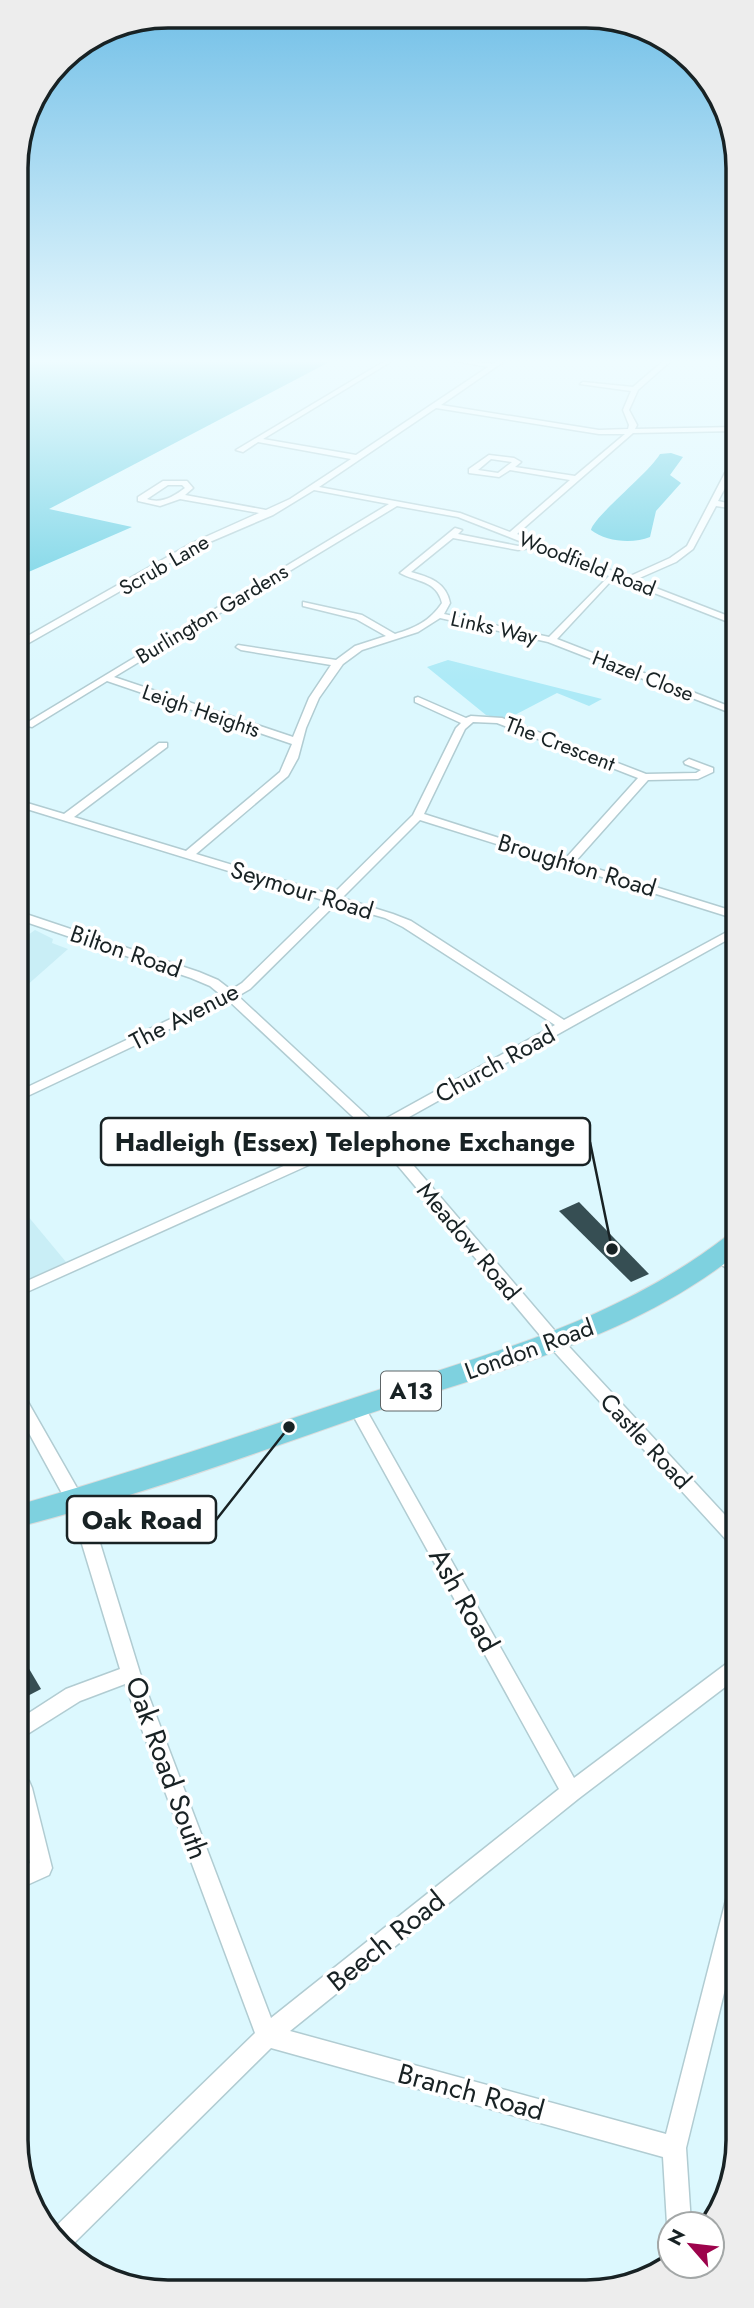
<svg xmlns="http://www.w3.org/2000/svg" width="754" height="2308" viewBox="0 0 754 2308" font-family="Jost,sans-serif">
  <style>
    .built { fill: #c9eef6 }
    .green { fill: #adeaf7 }
    .forest { fill: #57c9df }
    .building { fill: #364e53 }
    .lines { fill: none; stroke-linecap: round; stroke-linejoin: round }
    .minor-casing { stroke: #b1ccd2; stroke-width: 3 }
    .primary-casing { stroke: #dadcdc; stroke-width: 2 }
    .minor { fill: #fff; fill-rule: evenodd }
    .primary { fill: #7ed1df; fill-rule: evenodd }
    .labels { text-anchor: middle; dominant-baseline: central; stroke-width: 7; stroke-linejoin: round; paint-order: stroke }
    .far-street-label { font-size: 21px; fill: #182224; stroke: #fff }
    .shield { fill: #fff; stroke: #5d6466; stroke-width: 2 }
    .shield-label { font-size: 23px; font-weight: bold; fill: #182224 }
    .street-label { font-size: 24px; fill: #182224; stroke: #fff }
    .near-street-label { font-size: 28px; fill: #182224; stroke: #fff }
    .rim { fill: none; stroke: #182224; stroke-width: 3.5 }
    .leader { fill: none; stroke: #182224; stroke-width: 2.5 }
    .callout-dot { fill: #182224; stroke: #fff; stroke-width: 2.5 }
    .callout { fill: #fff; stroke: #182224; stroke-width: 2.5 }
    .callout-label { font-size: 26px; text-anchor: middle; font-weight: bold; fill: #182224 }
  </style>
  <rect width="100%" height="100%" fill="#dcf8fe"/>
  <g class="built">
    <path d="M 35,930 L 53,939 L 52,943 L 68,949 L 25,987 L 17,1001 L 17,943 Z"/>
    <path d="M 17,1203 L 66,1262 L 18,1284 Z"/>
  </g>
  <path class="green" d="M 448,660 L 602,699 L 589,706 L 557,693 L 505,720 L 486,715 L 427,667 Z"/>
  <g class="forest">
    <path d="M 16,358 L 337,358 L 49,509 L 132,527 L 17,577 Z"/>
    <path d="M 671,453 L 683,457 L 670,475 L 681,483 L 656,511 L 650,537 C 633,544 606,542 591,530 C 594,516 648,474 660,454 Z"/>
  </g>
  <g class="building">
    <path d="M 579,1202 L 649,1274 L 631,1282 L 559,1211 Z"/>
    <path d="M 18,1650 L 41,1689 L 18,1701 Z"/>
  </g>
  <g class="lines">
    <defs>
      <g id="minor">
        <path d="M 390,358 L 397,358 L 263,439 L 356,455 L 488,367 L 440,358 L 493,364 L 502,358 L 509,358 L 441,405 L 599,430 L 628,429 L 629,425 L 623,410 L 631,391 L 580,384 L 583,382 L 633,387 L 667,358 L 674,358 L 638,390 L 629,410 L 637,425 L 635,429 L 736,427 L 736,431 L 633,433 L 517,534 L 628,577 L 670,558 L 687,546 L 725,473 L 736,469 L 736,473 L 732,475 L 718,501 L 736,505 L 736,509 L 716,506 L 693,549 L 676,562 L 635,580 L 736,619 L 736,625 L 616,578 L 610,582 L 557,639 L 736,709 L 736,715 L 548,642 L 440,618 L 418,632 L 362,650 L 343,664 L 319,698 L 306,728 L 298,758 L 288,776 L 196,854 L 332,895 L 413,815 L 456,728 L 461,723 L 415,702 L 415,698 L 418,697 L 466,718 L 471,716 L 502,718 L 646,774 L 696,773 L 701,770 L 685,764 L 684,762 L 689,759 L 713,768 L 713,772 L 698,779 L 648,780 L 575,862 L 736,912 L 736,919 L 420,820 L 342,898 L 393,914 L 411,921 L 564,1020 L 736,927 L 736,935 L 384,1131 L 561,1338 L 737,1528 L 737,1547 L 731,1545 L 549,1346 L 373,1136 L 18,1296 L 18,1285 L 366,1129 L 229,1001 L 17,1101 L 17,1092 L 221,995 L 210,986 L 191,978 L 17,919 L 17,911 L 199,972 L 218,980 L 231,990 L 242,983 L 326,901 L 17,806 L 17,800 L 64,814 L 159,743 L 167,743 L 167,747 L 74,817 L 186,851 L 280,772 L 292,744 L 107,681 L 32,727 L 23,725 L 389,504 L 314,490 L 273,515 L 198,547 L 20,648 L 17,649 L 17,642 L 192,543 L 259,513 L 180,499 L 160,506 L 138,501 L 138,497 L 163,481 L 187,481 L 193,488 L 185,495 L 266,510 L 290,499 L 351,459 L 258,442 L 243,452 L 236,450 ZM 436,408 L 599,434 L 625,434 L 575,476 L 515,467 L 521,462 L 514,458 L 489,455 L 469,469 L 469,473 L 499,477 L 510,470 L 570,480 L 510,532 L 460,513 L 319,487 ZM 491,459 L 512,462 L 498,473 L 478,470 ZM 168,485 L 182,485 L 185,488 C 173,497 161,504 147,499 ZM 397,506 L 458,517 L 527,544 L 518,546 L 458,534 L 462,530 L 455,528 L 400,573 C 416,582 437,580 442,603 C 430,621 415,628 395,634 L 362,615 L 303,602 L 303,606 L 356,619 L 386,636 L 355,646 L 336,660 L 238,645 L 236,647 L 241,650 L 331,665 L 309,698 L 293,737 L 114,677 ZM 453,538 L 518,550 L 536,547 L 609,576 L 549,637 L 444,614 L 450,603 C 446,582 429,577 411,572 ZM 473,722 L 497,723 L 638,778 L 565,859 L 424,814 L 465,729 ZM 336,904 L 385,918 L 403,927 L 555,1025 L 376,1124 L 238,996 L 250,989 Z"/>
        <path d="M 718,1251 L 737,1261 L 737,1274 L 713,1260 L 711,1256 L 713,1252 Z"/>
        <path d="M 18,1393 L 24,1395 L 81,1495 L 84,1500 L 81,1505 L 92,1517 L 140,1673 L 271,2018 L 559,1789 L 349,1408 L 351,1404 L 357,1402 L 363,1404 L 574,1778 L 730,1661 L 737,1659 L 737,1678 L 578,1799 L 290,2031 L 666,2134 L 728,1892 L 731,1885 L 738,1882 L 738,1936 L 686,2148 L 691,2224 L 670,2224 L 670,2231 L 667,2224 L 663,2157 L 271,2048 L 66,2251 L 60,2247 L 51,2231 L 255,2033 L 125,1684 L 80,1701 L 18,1740 L 18,1720 L 66,1689 L 120,1669 L 75,1521 L 58,1503 L 64,1497 L 18,1413 Z"/>
        <path d="M 22,1779 L 29,1781 L 32,1788 L 52,1868 L 49,1875 L 18,1889 L 18,1868 L 30,1863 L 18,1813 L 18,1780 Z"/>
      </g>
      <path id="primary" d="M 737,1233 L 737,1254 C 629,1340 494,1371 365,1415 C 250,1455 136,1497 18,1527 L 18,1505 C 137,1471 254,1431 372,1392 C 500,1350 620,1319 728,1235 Z"/>
    </defs>
    <use href="#minor" class="minor-casing"/>
    <use href="#primary" class="primary-casing"/>
    <use href="#minor" class="minor"/>
    <use href="#primary" class="primary"/>
  </g>
  <linearGradient id="sky" x2="0" y2="1"><stop stop-color="#71bfe7"/><stop offset="0.53" stop-color="#effcff"/><stop offset="1" stop-color="#effcff" stop-opacity="0"/></linearGradient>
  <rect width="754" height="681" fill="url(#sky)"/>
  <g class="labels">
    <g class="far-street-label">
      <text transform="translate(587 564) rotate(21)">Woodfield Road</text>
      <text transform="translate(164 565) rotate(-30)">Scrub Lane</text>
      <text transform="translate(212 614) rotate(-31)">Burlington Gardens</text>
      <text transform="translate(494 628) rotate(13)">Links Way</text>
      <text transform="translate(643 676) rotate(21)">Hazel Close</text>
      <text transform="translate(201 711) rotate(19)">Leigh Heights</text>
      <text transform="translate(560 744) rotate(21)">The Crescent</text>
    </g>
    <rect class="shield" x="381" y="1371.5" width="60" height="39" rx="5"/>
    <g class="shield-label">
      <text x="411" y="1391">A13</text>
    </g>
    <g class="street-label">
      <text transform="translate(577 865) rotate(17)">Broughton Road</text>
      <text transform="translate(302 890) rotate(17)">Seymour Road</text>
      <text transform="translate(126 951) rotate(19)">Bilton Road</text>
      <text transform="translate(184 1016) rotate(-27)">The Avenue</text>
      <text transform="translate(495 1064) rotate(-29)">Church Road</text>
      <text transform="translate(469 1241) rotate(50)">Meadow Road</text>
      <text transform="translate(529 1349) rotate(-20)">London Road</text>
      <text transform="translate(646 1441) rotate(47)">Castle Road</text>
    </g>
    <g class="near-street-label">
      <text transform="translate(464 1600) rotate(61)">Ash Road</text>
      <text transform="translate(167 1768) rotate(70)">Oak Road South</text>
      <text transform="translate(386 1941) rotate(-39)">Beech Road</text>
      <text transform="translate(471 2092) rotate(15)">Branch Road</text>
    </g>
  </g>
  <path d="M0 0H754V2308H0ZM168 28H586A140 140 0 0 1 726 168V2140A140 140 0 0 1 586 2280H168A140 140 0 0 1 28 2140V168A140 140 0 0 1 168 28Z" fill="#ededed" fill-rule="evenodd"/>
  <path class="rim" d="M168 28H586A140 140 0 0 1 726 168V2140A140 140 0 0 1 586 2280H168A140 140 0 0 1 28 2140V168A140 140 0 0 1 168 28Z"/>
  <path class="leader" d="M612 1249L590 1142M289 1427L216 1520"/>
  <g class="callout-dot">
    <circle cx="612" cy="1249" r="7"/>
    <circle cx="289" cy="1427" r="7"/>
  </g>
  <g class="callout">
    <rect x="101" y="1118" width="489" height="47" rx="7"/>
    <rect x="67" y="1496" width="149" height="47" rx="7"/>
  </g>
  <g class="callout-label">
    <text x="345" y="1151">Hadleigh (Essex) Telephone Exchange</text>
    <text x="142" y="1529">Oak Road</text>
  </g>
  <g transform="translate(691 2245) rotate(298)"><circle r="33" fill="#ffffff" stroke="#a3a7a7" stroke-width="2"/>
  <path d="M0-5L12 26L0 18L-12 26Z" fill="#9d034c"/>
  <text y="-10" font-size="19" font-weight="bold" text-anchor="middle" fill="#182224">N</text>
  </g>
</svg>
